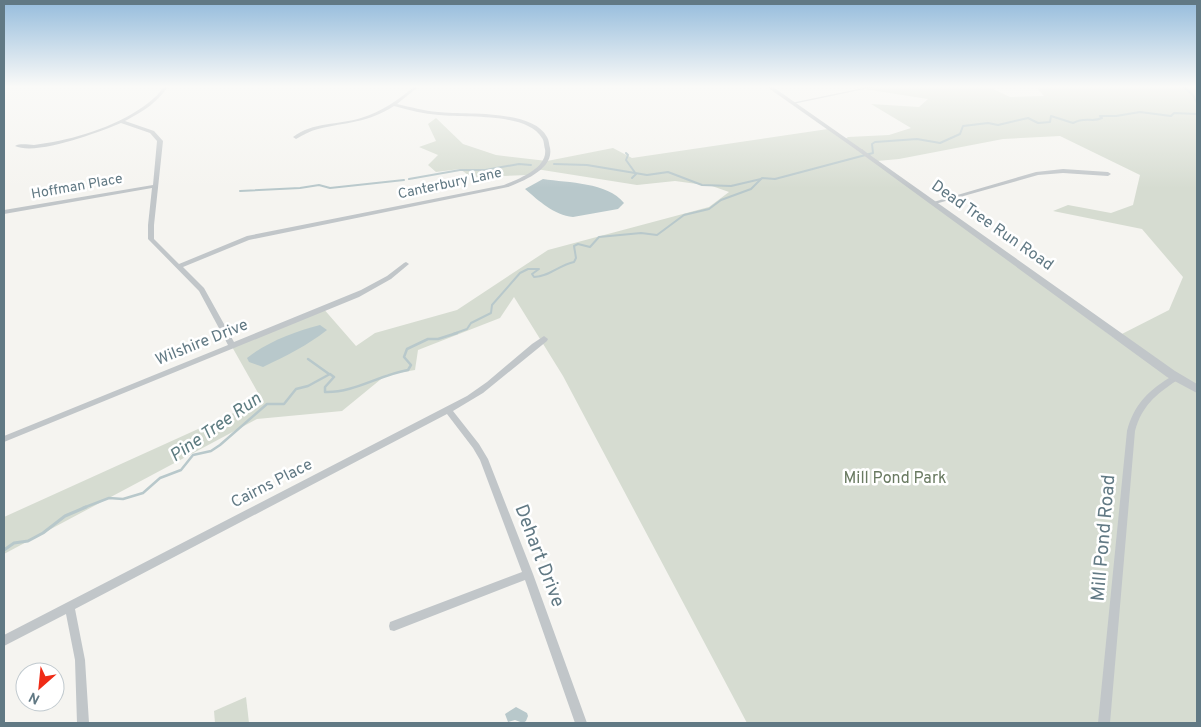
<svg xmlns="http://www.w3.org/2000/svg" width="1201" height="727" viewBox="0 0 1201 727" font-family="Overpass,sans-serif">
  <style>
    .green { fill: #d6dcd1; fill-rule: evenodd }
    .water { fill: #b8c8cb }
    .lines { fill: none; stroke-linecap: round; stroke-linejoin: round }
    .stream-far2 { stroke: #b8c8cb; stroke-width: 2 }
    .stream-far1 { stroke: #b8c8cb; stroke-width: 2.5 }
    .stream { stroke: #b8c8cb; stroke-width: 3 }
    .minor { fill: #c1c6c9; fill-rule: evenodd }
    .tertiary { fill: #c1c6c9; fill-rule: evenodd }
    .labels { text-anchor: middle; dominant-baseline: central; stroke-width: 5; stroke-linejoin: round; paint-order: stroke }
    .far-street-label { font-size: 14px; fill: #617984; stroke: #fff }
    .street-label { font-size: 16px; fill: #617984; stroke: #fff }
    .park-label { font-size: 16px; fill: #697a61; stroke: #fff }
    .water-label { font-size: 18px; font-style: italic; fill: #5d7c81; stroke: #fff }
    .near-street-label { font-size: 19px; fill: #617984; stroke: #fff }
  </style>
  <rect width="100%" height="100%" fill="#f5f4f0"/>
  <g class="green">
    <path d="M 851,87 L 989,87 L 1010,97 L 1044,96 L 1036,87 L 1197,87 L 1197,723 L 747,723 L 563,376 L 514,297 L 500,318 L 418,350 L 415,370 L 386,375 L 342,411 L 257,419 L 4,554 L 4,517 L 262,400 L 231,345 L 322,307 L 356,346 L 375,333 L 457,310 L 548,250 L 709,207 L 729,192 L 712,186 L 675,181 L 637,185 L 536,169 L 528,175 L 471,177 L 460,169 L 436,172 L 428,165 L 438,155 L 419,147 L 436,141 L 428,124 L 436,118 L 463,144 L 496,155 L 547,161 L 613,148 L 632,158 L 828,129 L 844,140 L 848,137 L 889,135 L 911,128 L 871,104 L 919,107 L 928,99 ZM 1060,136 L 1140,175 L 1133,205 L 1111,213 L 1068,205 L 1053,211 L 1142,229 L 1183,277 L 1169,310 L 1114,338 L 877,161 L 899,159 L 1003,139 Z"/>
    <path d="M 246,697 L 249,723 L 215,723 L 214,711 Z"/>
  </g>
  <g class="water">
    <path d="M 543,179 C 569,183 607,182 624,203 L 618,209 L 573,217 C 554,215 539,201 525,189 Z"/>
    <path d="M 320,325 L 327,330 C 308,345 286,356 263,367 L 249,362 L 247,358 C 267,342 296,331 320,325 Z"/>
    <path d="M 516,707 L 527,713 L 528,716 L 526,721 L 523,723 L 515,720 L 508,722 L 505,714 Z"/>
  </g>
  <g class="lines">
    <g class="stream-far2">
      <path d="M 1184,87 L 1193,95 L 1197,103"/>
      <path d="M 626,153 L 628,155 L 626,160 L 636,174 L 632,178"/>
      <path d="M 554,164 L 587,165 L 647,175 L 668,172 L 702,185 L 731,186 L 761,179"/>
      <path d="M 409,179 L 460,170 L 485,170 L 519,164 L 531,165"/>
      <path d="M 240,191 L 300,188 L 319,185 L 330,188 L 404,180"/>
      <path d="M 453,334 L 467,329 L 471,323 L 491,313 L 492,305 L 520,273 L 528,269 L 539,269 L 532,274 L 534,277 C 549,277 559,265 574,262 L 576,258 L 574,246 L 578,244 L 590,247 L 599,237 L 641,233 L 657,235 L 684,215 L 709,209 L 721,200 L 751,189 L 762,178 L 775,179 L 873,153 L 872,144 L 875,142 L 917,139 L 940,143 L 960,134 L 963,126 L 988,123 L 998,125 L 1028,118 L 1038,123 L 1050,122 L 1051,116 L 1073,123 C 1086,116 1092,123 1102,118 L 1100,116 L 1116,116 L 1140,112 L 1171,116 L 1174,113 L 1197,114"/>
    </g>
    <g class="stream-far1">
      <path d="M 308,359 L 329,374"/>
      <path d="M 83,508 L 109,498 L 123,499 L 143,493 L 160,478 L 181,470 L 193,455 L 211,451 L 220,445 L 267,404 L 284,404 L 296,389 L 308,386 L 330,374 L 334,377 L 325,387 L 325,392 C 354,393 379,375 408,370 L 411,365 L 404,357 L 407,349 L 428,339 L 438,339 L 457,333"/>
    </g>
    <path class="stream" d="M 4,550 L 14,543 L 28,541 L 43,533 L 65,516 L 86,507"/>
    <g class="minor">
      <path d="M 164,87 L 168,87 C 155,104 144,111 125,121 L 154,131 L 163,141 L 154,225 L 154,239 L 179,264 L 247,236 L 504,185 C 518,179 548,168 545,149 C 544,146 544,140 542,138 C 527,112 465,118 439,115 C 424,114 409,110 394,106 C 368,123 346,122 318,129 C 310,131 303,135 296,139 L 293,137 C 312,122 339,125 361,118 C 381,112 398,100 414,87 L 418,87 L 397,104 C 411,107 424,111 438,112 C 466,115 532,109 547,137 C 549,140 549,145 550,148 C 554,169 523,181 508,187 L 249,240 L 183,267 L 204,288 L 234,342 L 361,290 L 387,276 L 404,263 L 406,262 L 409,264 L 391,279 L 359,297 L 4,442 L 4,436 L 228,345 L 199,291 L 148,239 L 148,225 L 152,188 L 4,214 L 4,210 L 153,185 L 157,141 L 150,133 L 121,123 C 99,132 37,156 15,146 C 21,143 28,145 34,145 C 40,144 47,143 53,142 C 86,136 129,121 154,98 C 158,95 161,90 164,87 Z"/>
      <path d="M 868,87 L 874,87 L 793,104 L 791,103 Z"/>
      <path d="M 858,149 L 862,149 L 871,156 L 866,157 L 858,151 Z"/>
      <path d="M 1063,169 L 1108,172 L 1111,174 L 1108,176 L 1063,173 L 1038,175 L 935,204 L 933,205 L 930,203 L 1036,172 Z"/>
      <path d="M 544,336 L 548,339 L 547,341 L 483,393 L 453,411 L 479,444 L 488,459 L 533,574 L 587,723 L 575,723 L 525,580 L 394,631 L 390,630 L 389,626 L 390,622 L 522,572 L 480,460 L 473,448 L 447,414 L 75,609 L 85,660 L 89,723 L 77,723 L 75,660 L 66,614 L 4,646 L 4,635 L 467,396 L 487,382 L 532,344 Z"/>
      <path d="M 1171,371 L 1174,372 L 1177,379 L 1176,381 C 1155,395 1142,406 1135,431 L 1110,723 L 1098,723 L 1127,431 C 1134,405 1147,392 1169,378 L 1167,374 Z"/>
    </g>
    <g class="tertiary">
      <path d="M 767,87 L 773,87 L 863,150 L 858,151 Z"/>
      <path d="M 866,155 L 870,155 L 1175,371 L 1197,384 L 1197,393 L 1167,377 L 866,157 Z"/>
    </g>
  </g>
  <linearGradient id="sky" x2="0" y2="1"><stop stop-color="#95bcdc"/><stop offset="0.46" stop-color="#fafaf8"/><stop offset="1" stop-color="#fafaf8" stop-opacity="0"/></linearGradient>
  <rect width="1201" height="188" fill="url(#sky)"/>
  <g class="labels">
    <g class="far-street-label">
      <text transform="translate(450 184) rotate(-12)">Canterbury Lane</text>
      <text transform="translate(77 187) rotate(-10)">Hoffman Place</text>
    </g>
    <g class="street-label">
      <text transform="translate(992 226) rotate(35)">Dead Tree Run Road</text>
      <text transform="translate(202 343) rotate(-22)">Wilshire Drive</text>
      <text transform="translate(272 484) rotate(-27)">Cairns Place</text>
    </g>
    <g class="park-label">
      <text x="895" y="479">Mill Pond Park</text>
    </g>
    <g class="water-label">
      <text transform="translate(216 428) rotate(-35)">Pine Tree Run</text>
    </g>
    <g class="near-street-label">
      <text transform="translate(1104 538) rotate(-85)">Mill Pond Road</text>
      <text transform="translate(539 556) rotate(69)">Dehart Drive</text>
    </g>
  </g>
  <rect width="1201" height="727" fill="none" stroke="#617984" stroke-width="10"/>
  <g transform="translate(40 687) rotate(207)"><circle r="24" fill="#ffffff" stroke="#c0c9ce"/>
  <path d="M0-4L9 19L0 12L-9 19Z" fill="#ef2b16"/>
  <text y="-8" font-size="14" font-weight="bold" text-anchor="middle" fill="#617984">N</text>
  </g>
</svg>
